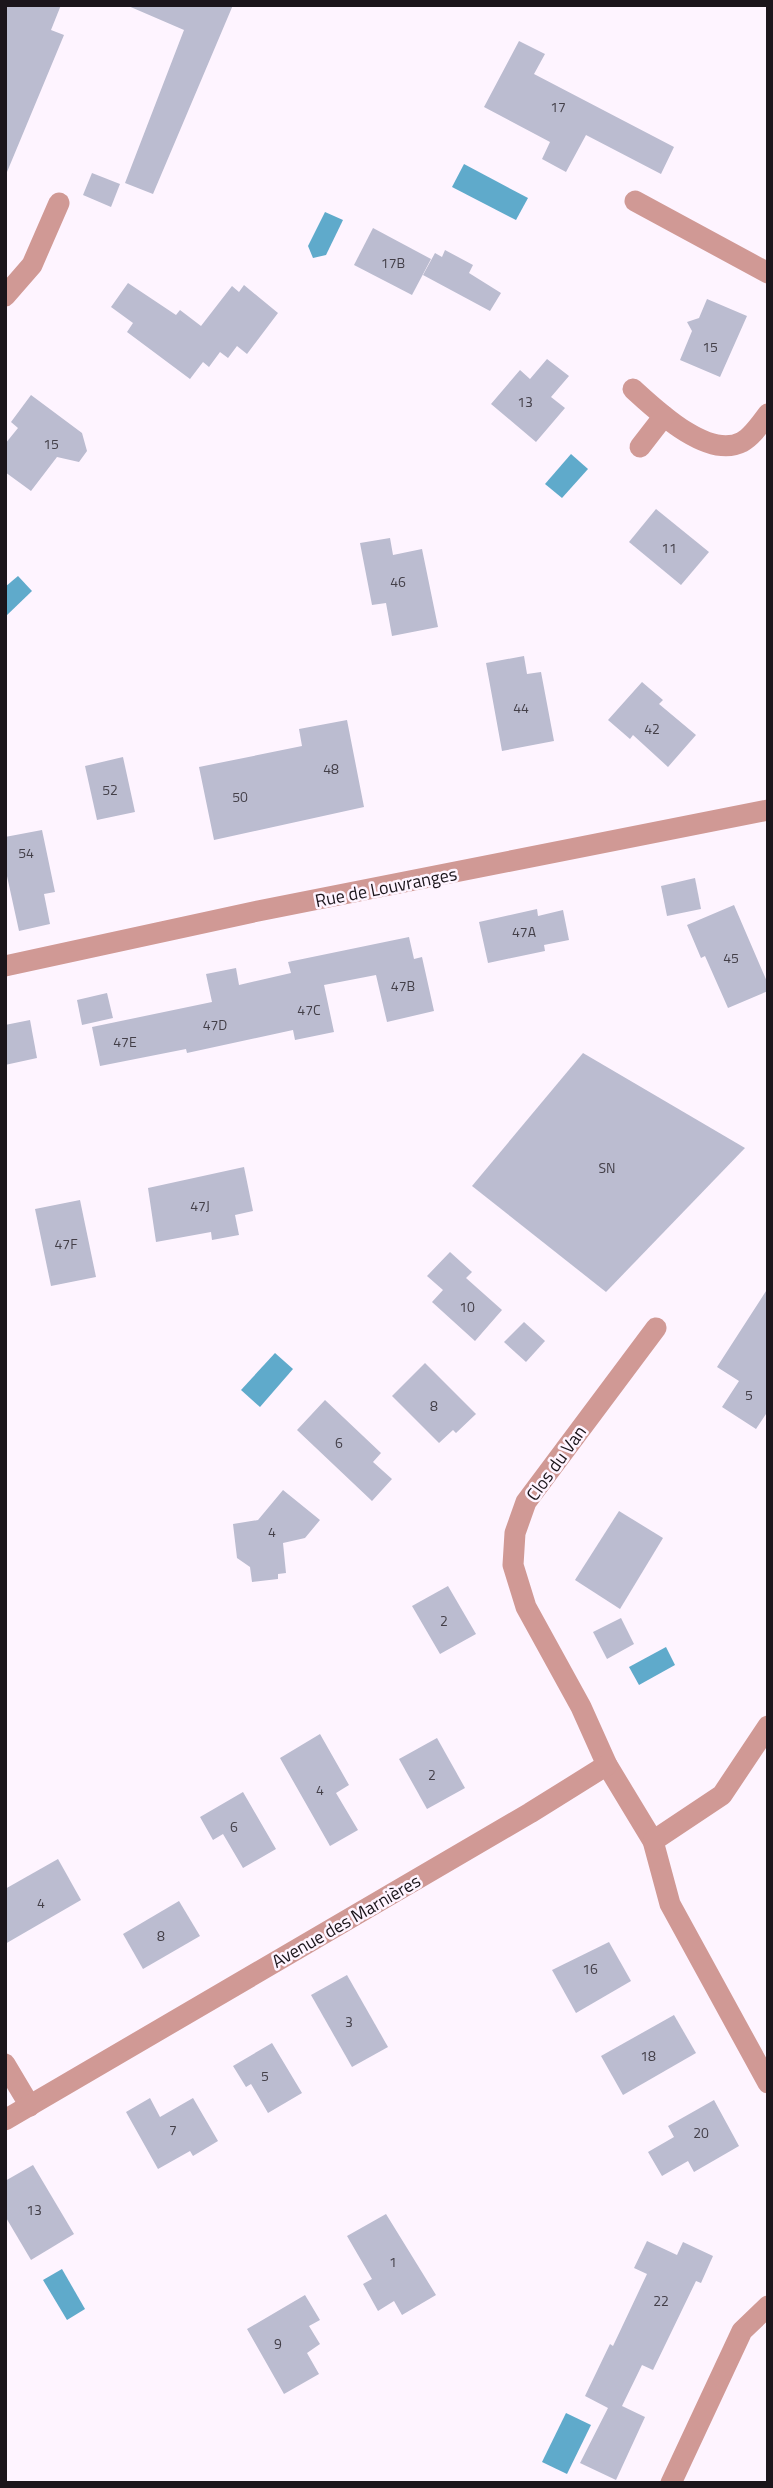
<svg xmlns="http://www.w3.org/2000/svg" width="773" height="2488" viewBox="0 0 773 2488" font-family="'Titillium Web',sans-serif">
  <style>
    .water { fill: #5faacb }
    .building { fill: #bbbcd0 }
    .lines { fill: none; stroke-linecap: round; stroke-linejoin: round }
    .minor { stroke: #d09995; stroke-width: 21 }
    .labels { text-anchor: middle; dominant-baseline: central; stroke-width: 5; stroke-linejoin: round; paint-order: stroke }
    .number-label { font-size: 14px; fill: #433f48 }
    .street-label { font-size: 18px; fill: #1b151b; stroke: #fef4ff }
  </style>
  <rect width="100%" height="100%" fill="#fef4ff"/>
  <g class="water">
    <path d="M 464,164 L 528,198 L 516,220 L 452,187 Z"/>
    <path d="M 325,212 L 343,220 L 326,255 L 313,258 L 308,246 Z"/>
    <path d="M 571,454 L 588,469 L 562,498 L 545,484 Z"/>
    <path d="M 18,576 L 32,591 L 5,617 L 5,587 Z"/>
    <path d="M 275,1353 L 293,1369 L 260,1407 L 241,1390 Z"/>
    <path d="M 666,1647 L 675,1665 L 639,1685 L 629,1667 Z"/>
    <path d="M 62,2269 L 85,2309 L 67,2320 L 43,2280 Z"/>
    <path d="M 566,2413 L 591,2425 L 567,2474 L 542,2462 Z"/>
  </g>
  <g class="building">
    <path d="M 5,5 L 61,5 L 51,30 L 64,35 L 7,172 Z"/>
    <path d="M 126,5 L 233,5 L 153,194 L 125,183 L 184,30 Z"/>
    <path d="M 519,41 L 545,54 L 534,74 L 674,147 L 661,174 L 586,135 L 566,172 L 542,159 L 550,142 L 484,107 Z"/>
    <path d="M 92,173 L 120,184 L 111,207 L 83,195 Z"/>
    <path d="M 373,228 L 431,259 L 412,295 L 354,265 Z"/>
    <path d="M 445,250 L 473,265 L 469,273 L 501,293 L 490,311 L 423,275 L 435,253 L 442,257 Z"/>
    <path d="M 128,283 L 176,315 L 180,310 L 201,326 L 232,286 L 239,292 L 244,285 L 278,313 L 247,354 L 237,346 L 228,358 L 220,352 L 209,367 L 203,362 L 190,379 L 127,332 L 133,323 L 111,307 Z"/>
    <path d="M 707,299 L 747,316 L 720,377 L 680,360 L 692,331 L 687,322 L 699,318 Z"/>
    <path d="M 547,359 L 569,376 L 551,397 L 565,408 L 536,442 L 491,404 L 520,370 L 530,379 Z"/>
    <path d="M 31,395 L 82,433 L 87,451 L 79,462 L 57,457 L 31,491 L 5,472 L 5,444 L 18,428 L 11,422 Z"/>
    <path d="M 656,509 L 709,552 L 681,585 L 629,542 Z"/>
    <path d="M 390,538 L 393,555 L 422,549 L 438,627 L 392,636 L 386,603 L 372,605 L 360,543 Z"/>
    <path d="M 524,656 L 527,674 L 541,672 L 554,741 L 502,751 L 486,663 Z"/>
    <path d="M 642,682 L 663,700 L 659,704 L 696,735 L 668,767 L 633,735 L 630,739 L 608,720 Z"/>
    <path d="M 347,720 L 364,807 L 214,840 L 199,767 L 302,746 L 299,729 Z"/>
    <path d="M 123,757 L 135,812 L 97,820 L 85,766 Z"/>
    <path d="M 42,830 L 55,892 L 44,894 L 50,924 L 19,931 L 5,867 L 5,837 Z"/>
    <path d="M 695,878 L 701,909 L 667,916 L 661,886 Z"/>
    <path d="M 734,905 L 768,984 L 768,991 L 728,1008 L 705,956 L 701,958 L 687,925 Z"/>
    <path d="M 537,909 L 538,916 L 563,910 L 569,940 L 544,945 L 545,951 L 488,963 L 479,922 Z"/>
    <path d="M 409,937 L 414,959 L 422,957 L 434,1011 L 387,1022 L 376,975 L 324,985 L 334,1032 L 295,1040 L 293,1030 L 187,1053 L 186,1049 L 100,1066 L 92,1027 L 212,1002 L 206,974 L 236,968 L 239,985 L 291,973 L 288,962 Z"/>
    <path d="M 107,993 L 113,1018 L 82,1025 L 77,1000 Z"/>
    <path d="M 30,1020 L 37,1058 L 5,1065 L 5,1025 Z"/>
    <path d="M 583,1053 L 745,1148 L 606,1292 L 472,1186 Z"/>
    <path d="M 244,1167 L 253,1211 L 235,1215 L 239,1235 L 212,1240 L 211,1232 L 156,1242 L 148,1188 Z"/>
    <path d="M 80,1200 L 96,1277 L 51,1286 L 35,1209 Z"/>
    <path d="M 450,1252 L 472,1272 L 466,1278 L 502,1310 L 475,1341 L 432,1302 L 443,1290 L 427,1276 Z"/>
    <path d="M 768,1288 L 768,1411 L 756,1429 L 722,1407 L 739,1381 L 717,1367 Z"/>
    <path d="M 524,1322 L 545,1341 L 526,1362 L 504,1342 Z"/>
    <path d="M 425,1363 L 476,1414 L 456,1433 L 453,1430 L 439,1443 L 392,1396 Z"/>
    <path d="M 325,1400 L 381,1453 L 373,1462 L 392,1479 L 372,1501 L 297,1430 Z"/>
    <path d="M 283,1490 L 320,1520 L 305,1538 L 283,1543 L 286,1573 L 278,1574 L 278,1579 L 252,1582 L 250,1567 L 237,1558 L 233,1524 L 258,1520 Z"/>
    <path d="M 619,1511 L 663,1538 L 620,1609 L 575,1580 Z"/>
    <path d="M 448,1586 L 476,1634 L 440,1654 L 412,1606 Z"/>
    <path d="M 621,1618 L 634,1644 L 607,1659 L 593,1632 Z"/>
    <path d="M 320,1734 L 349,1785 L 336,1793 L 358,1830 L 330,1846 L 280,1758 Z"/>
    <path d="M 437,1738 L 465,1788 L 427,1809 L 399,1759 Z"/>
    <path d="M 243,1792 L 276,1849 L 243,1868 L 223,1834 L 213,1840 L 200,1817 Z"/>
    <path d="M 58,1859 L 81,1900 L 5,1944 L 5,1889 Z"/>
    <path d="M 179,1901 L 200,1936 L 143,1969 L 123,1934 Z"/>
    <path d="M 609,1942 L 631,1981 L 576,2013 L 552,1970 Z"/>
    <path d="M 347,1975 L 388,2047 L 352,2067 L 311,1995 Z"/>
    <path d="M 674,2015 L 696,2053 L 623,2095 L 601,2056 Z"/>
    <path d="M 272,2043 L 302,2093 L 268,2113 L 251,2084 L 246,2087 L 233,2066 Z"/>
    <path d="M 150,2098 L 160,2117 L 193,2098 L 218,2141 L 193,2156 L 190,2151 L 158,2169 L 126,2112 Z"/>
    <path d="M 714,2100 L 739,2146 L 694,2172 L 688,2161 L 662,2176 L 648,2152 L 674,2137 L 668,2126 Z"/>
    <path d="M 33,2165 L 74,2234 L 31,2260 L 5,2216 L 5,2181 Z"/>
    <path d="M 386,2214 L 436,2295 L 402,2315 L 394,2301 L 378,2311 L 363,2284 L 372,2279 L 347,2236 Z"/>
    <path d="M 647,2241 L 677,2255 L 683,2242 L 713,2256 L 701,2283 L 696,2281 L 653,2370 L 642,2365 L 622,2406 L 645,2417 L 616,2480 L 580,2463 L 608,2408 L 585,2396 L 610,2344 L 613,2346 L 647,2274 L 634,2268 Z"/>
    <path d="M 305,2295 L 320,2320 L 309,2326 L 320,2344 L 307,2353 L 319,2374 L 284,2394 L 247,2329 Z"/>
  </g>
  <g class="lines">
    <g class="minor">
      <path d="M 635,201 L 768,273"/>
      <path d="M 5,296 L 32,265 L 59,203"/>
      <path d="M 633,389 C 656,410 708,460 742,442 C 752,437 761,423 768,414"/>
      <path d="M 640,447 L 664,416"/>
      <path d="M 5,966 L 258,911 L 768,810"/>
      <path d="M 656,1328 L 526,1502 L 515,1533 L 513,1565 L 526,1607 L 581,1707 L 607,1765 L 653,1841 L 670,1904 L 768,2083"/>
      <path d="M 653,1841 L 722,1795 L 768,1726"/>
      <path d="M 5,2064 L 30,2106"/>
      <path d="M 5,2120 L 530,1813 L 607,1765"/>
      <path d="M 671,2483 L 742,2331 L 768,2306"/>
    </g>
  </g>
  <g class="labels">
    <g class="number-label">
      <text x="558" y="106">17</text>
      <text x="393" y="262">17B</text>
      <text x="710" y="346">15</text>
      <text x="525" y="401">13</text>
      <text x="51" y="443">15</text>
      <text x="669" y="547">11</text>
      <text x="398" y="581">46</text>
      <text x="521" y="707">44</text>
      <text x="652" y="728">42</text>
      <text x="331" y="768">48</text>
      <text x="110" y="789">52</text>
      <text x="240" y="796">50</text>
      <text x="26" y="852">54</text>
      <text x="524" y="931">47A</text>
      <text x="731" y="957">45</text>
      <text x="403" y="985">47B</text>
      <text x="309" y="1009">47C</text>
      <text x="215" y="1024">47D</text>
      <text x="125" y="1041">47E</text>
      <text x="607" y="1167">SN</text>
      <text x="200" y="1205">47J</text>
      <text x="66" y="1243">47F</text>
      <text x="467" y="1306">10</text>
      <text x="749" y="1394">5</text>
      <text x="434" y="1405">8</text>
      <text x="339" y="1442">6</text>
      <text x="272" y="1531">4</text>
      <text x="444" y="1620">2</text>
      <text x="432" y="1774">2</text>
      <text x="320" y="1789">4</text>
      <text x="234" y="1826">6</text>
      <text x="41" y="1902">4</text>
      <text x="161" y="1935">8</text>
      <text x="590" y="1968">16</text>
      <text x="349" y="2021">3</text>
      <text x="648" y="2055">18</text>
      <text x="265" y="2075">5</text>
      <text x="173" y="2129">7</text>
      <text x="701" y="2132">20</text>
      <text x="34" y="2209">13</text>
      <text x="393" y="2261">1</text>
      <text x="661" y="2300">22</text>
      <text x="278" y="2343">9</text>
    </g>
    <g class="street-label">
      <text transform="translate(386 887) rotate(-11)">Rue de Louvranges</text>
      <text transform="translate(556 1463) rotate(-54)">Clos du Van</text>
      <text transform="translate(346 1921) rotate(-30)">Avenue des Marnières</text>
    </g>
  </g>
  <rect width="773" height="2488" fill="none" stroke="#1b151b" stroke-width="14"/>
</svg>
